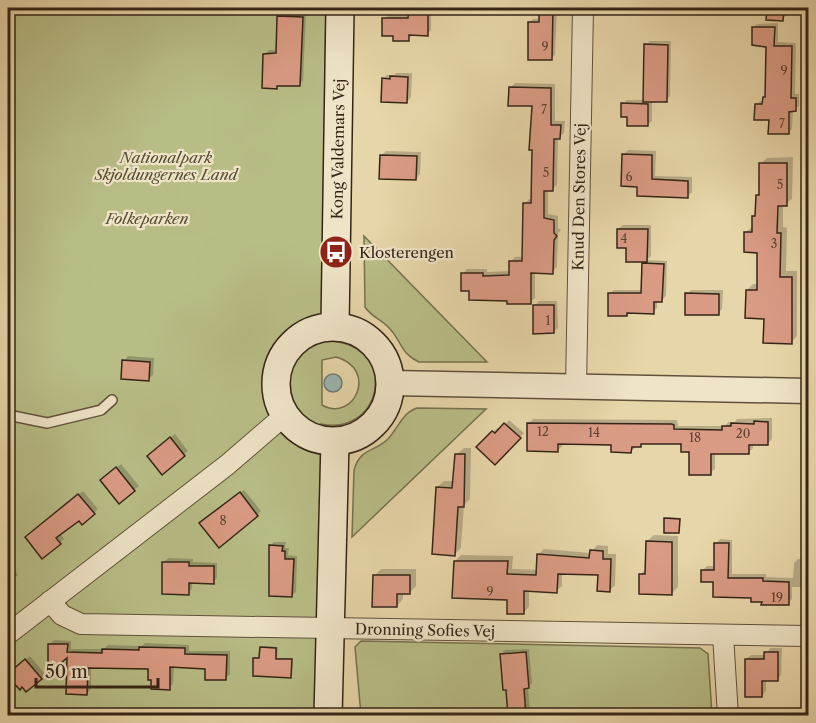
<svg xmlns="http://www.w3.org/2000/svg" width="816" height="723" viewBox="0 0 816 723" font-family="'Libre Caslon Text',serif">
  <style>
    .green { fill: #b8bd86; stroke: #76714e; stroke-width: 1.5; fill-rule: evenodd }
    .water { fill: #9bb6b3; stroke: #727c75; stroke-width: 1.5 }
    .shadow { fill: #0003 }
    .building { fill: #da9b84; stroke: #352517; stroke-width: 1.5 }
    .lines { fill: none; stroke-linecap: round; stroke-linejoin: round }
    .service-casing { stroke: #62513c; stroke-width: 12 }
    .minor-casing { stroke: #62513c; stroke-width: 22 }
    .tertiary-casing { stroke: #62513c; stroke-width: 27 }
    .secondary-casing { stroke: #352517; stroke-width: 30 }
    .service { stroke: #efe4c7; stroke-width: 9 }
    .minor { stroke: #efe4c7; stroke-width: 20 }
    .tertiary { stroke: #efe4c7; stroke-width: 24 }
    .secondary { stroke: #efe4c7; stroke-width: 27 }
    .labels { text-anchor: middle; dominant-baseline: central; stroke-width: 4.5; stroke-linejoin: round; paint-order: stroke }
    .number-label { font-size: 12px; fill: #5e4232 }
    .street-label { font-size: 15px; fill: #352517; stroke: #efe4c7 }
    .park-label { font-size: 15px; font-style: italic; fill: #564b33; stroke: #efe4c7 }
    .poi-label { font-size: 15px; fill: #352517; stroke: #efe4c7; text-anchor: start }
  </style>
  <rect width="100%" height="100%" fill="#e7d6a9"/>
  <filter id="stains"><feTurbulence type="fractalNoise" baseFrequency=".00333" numOctaves="4"/><feColorMatrix values="0 0 0 0 .2 0 0 0 0 .09 0 0 0 0 .02 0 0 0 .5 -.17"/></filter>
  <radialGradient id="worn" r=".72"><stop offset=".6" stop-color="#630" stop-opacity="0"/><stop offset="1" stop-color="#630" stop-opacity=".3"/></radialGradient>
  <g class="green">
    <path d="M 8,8 L 326,8 L 322,341 C 400,338 386,437 321,424 L 318,715 L 8,715 ZM 336,357 C 379,369 354,423 322,405 L 322,360 Z"/>
    <path d="M 364,236 L 487,362 L 419,362 C 401,354 402,342 390,329 C 383,320 371,317 365,307 Z"/>
    <path d="M 417,408 L 486,409 L 352,537 L 354,470 C 360,448 375,452 388,439 C 399,427 402,413 417,408 Z"/>
    <path d="M 361,641 L 700,648 L 708,654 L 712,715 L 361,715 L 355,647 Z"/>
  </g>
  <circle class="water" cx="333" cy="383" r="9"/>
  <g class="shadow">
    <path d="M 273,8 L 292,8 L 287,13 L 306,13 L 303,81 L 299,85 L 280,84 L 277,87 L 265,54 L 269,50 L 277,50 L 279,16 L 284,11 L 273,11 Z"/>
    <path d="M 410,8 L 431,8 L 431,30 L 427,34 L 412,34 L 408,40 L 395,35 L 384,19 L 388,15 L 410,15 Z"/>
    <path d="M 541,8 L 557,8 L 555,55 L 551,58 L 529,23 L 533,19 L 540,19 Z"/>
    <path d="M 628,8 L 652,8 L 652,9 L 648,14 L 628,13 Z"/>
    <path d="M 768,8 L 796,8 L 793,11 L 789,11 L 788,14 L 783,19 L 768,19 Z"/>
    <path d="M 778,23 L 778,42 L 796,43 L 795,94 L 799,94 L 799,106 L 793,110 L 792,129 L 788,133 L 756,105 L 760,101 L 764,101 L 766,96 L 767,46 L 753,28 L 757,24 Z"/>
    <path d="M 650,41 L 671,41 L 670,96 L 666,100 L 652,101 L 652,121 L 647,125 L 628,115 L 623,104 L 627,100 L 645,100 L 646,45 Z"/>
    <path d="M 396,73 L 412,73 L 411,97 L 407,102 L 383,79 L 387,75 L 394,75 Z"/>
    <path d="M 515,83 L 555,84 L 555,121 L 565,121 L 564,133 L 558,138 L 557,185 L 552,189 L 548,189 L 548,214 L 558,216 L 558,228 L 561,230 L 558,233 L 557,267 L 552,272 L 535,272 L 535,298 L 530,302 L 470,290 L 463,274 L 467,269 L 487,269 L 487,272 L 511,271 L 511,261 L 515,257 L 524,257 L 525,204 L 529,199 L 533,199 L 534,105 L 510,88 Z"/>
    <path d="M 628,150 L 656,151 L 655,176 L 692,177 L 692,192 L 688,196 L 639,185 L 624,154 Z"/>
    <path d="M 386,151 L 421,152 L 420,174 L 416,179 L 381,156 Z"/>
    <path d="M 793,157 L 792,199 L 783,205 L 783,227 L 787,228 L 786,271 L 797,271 L 797,336 L 791,343 L 766,318 L 747,290 L 753,284 L 758,284 L 759,251 L 746,232 L 753,226 L 753,216 L 757,213 L 757,196 L 760,193 L 760,164 L 767,158 Z"/>
    <path d="M 623,225 L 651,225 L 651,256 L 647,260 L 667,261 L 666,296 L 662,300 L 657,300 L 657,308 L 653,312 L 629,312 L 627,315 L 610,293 L 614,290 L 642,290 L 644,264 L 647,260 L 628,247 L 618,229 Z"/>
    <path d="M 691,290 L 723,290 L 722,309 L 718,313 L 687,294 Z"/>
    <path d="M 539,301 L 557,301 L 558,328 L 553,332 L 535,305 Z"/>
    <path d="M 128,356 L 154,358 L 153,375 L 148,379 L 124,361 Z"/>
    <path d="M 772,418 L 772,439 L 767,444 L 753,444 L 753,448 L 748,453 L 715,452 L 715,469 L 710,473 L 682,443 L 644,442 L 631,451 L 612,444 L 562,442 L 562,446 L 557,451 L 529,423 L 533,419 L 677,420 L 678,426 L 725,426 L 728,422 L 735,422 L 737,419 Z"/>
    <path d="M 509,420 L 524,433 L 495,463 L 479,447 L 497,428 L 500,430 Z"/>
    <path d="M 808,421 L 808,445 L 803,445 L 803,427 Z"/>
    <path d="M 175,434 L 188,451 L 162,473 L 153,452 Z"/>
    <path d="M 464,448 L 471,448 L 470,499 L 464,505 L 461,548 L 455,554 L 437,487 L 444,481 L 454,481 L 457,454 Z"/>
    <path d="M 121,464 L 139,486 L 134,490 L 106,476 Z"/>
    <path d="M 244,490 L 261,511 L 257,515 L 205,519 Z"/>
    <path d="M 83,491 L 98,509 L 94,513 L 79,519 L 60,533 L 64,539 L 60,543 L 31,533 Z"/>
    <path d="M 668,517 L 681,518 L 678,532 L 666,519 Z"/>
    <path d="M 654,535 L 678,536 L 678,587 L 671,594 L 641,574 L 646,569 L 647,541 Z"/>
    <path d="M 720,539 L 732,540 L 732,574 L 766,574 L 766,577 L 793,578 L 794,563 L 798,559 L 808,559 L 808,587 L 792,587 L 792,599 L 788,603 L 763,600 L 715,581 L 703,570 L 707,566 L 715,566 L 716,544 Z"/>
    <path d="M 274,542 L 286,542 L 285,548 L 289,548 L 288,555 L 297,556 L 296,592 L 291,596 L 270,546 Z"/>
    <path d="M 597,545 L 608,546 L 608,554 L 616,554 L 615,585 L 609,591 L 599,573 L 562,572 L 562,586 L 556,591 L 529,590 L 529,607 L 523,613 L 509,599 L 455,561 L 461,555 L 513,556 L 512,569 L 538,570 L 538,555 L 544,549 L 591,553 Z"/>
    <path d="M 168,558 L 193,559 L 193,562 L 217,563 L 217,578 L 213,582 L 192,582 L 192,589 L 188,593 L 164,562 Z"/>
    <path d="M 8,561 L 18,575 L 8,584 Z"/>
    <path d="M 381,569 L 416,569 L 416,586 L 409,593 L 403,593 L 403,599 L 397,606 L 374,576 Z"/>
    <path d="M 54,640 L 71,641 L 71,649 L 104,649 L 108,645 L 142,646 L 145,643 L 189,645 L 189,651 L 230,651 L 230,674 L 226,678 L 206,667 L 174,666 L 173,684 L 169,688 L 150,668 L 91,666 L 91,689 L 87,693 L 69,655 L 50,644 Z"/>
    <path d="M 263,646 L 278,647 L 277,658 L 293,658 L 291,676 L 255,659 L 261,657 Z"/>
    <path d="M 770,648 L 782,648 L 781,675 L 777,680 L 766,680 L 766,691 L 762,696 L 746,659 L 751,655 L 766,655 Z"/>
    <path d="M 529,649 L 532,683 L 528,687 L 530,713 L 528,716 L 509,716 L 501,654 L 505,650 Z"/>
    <path d="M 30,656 L 45,674 L 41,678 L 16,676 L 16,668 Z"/>
  </g>
  <g class="building">
    <path d="M 409,8 L 428,8 L 428,36 L 409,35 L 409,41 L 393,41 L 393,36 L 382,36 L 382,18 L 408,18 Z"/>
    <path d="M 539,8 L 553,8 L 552,60 L 528,60 L 528,22 L 539,22 Z"/>
    <path d="M 767,8 L 784,8 L 783,21 L 766,20 Z"/>
    <path d="M 277,16 L 303,17 L 300,86 L 277,86 L 277,89 L 262,88 L 263,54 L 276,53 Z"/>
    <path d="M 752,27 L 775,27 L 774,46 L 792,46 L 791,98 L 796,98 L 796,111 L 789,112 L 789,134 L 768,134 L 769,120 L 754,120 L 755,104 L 762,104 L 763,97 L 765,97 L 766,47 L 752,45 Z"/>
    <path d="M 644,44 L 668,45 L 667,102 L 643,102 Z"/>
    <path d="M 390,76 L 408,77 L 407,103 L 381,102 L 382,78 L 390,79 Z"/>
    <path d="M 509,87 L 551,88 L 551,125 L 561,125 L 560,139 L 554,139 L 553,191 L 544,191 L 544,218 L 554,220 L 554,233 L 557,236 L 554,240 L 553,274 L 531,273 L 531,304 L 507,304 L 507,301 L 469,300 L 469,291 L 461,291 L 461,273 L 483,273 L 483,276 L 509,275 L 509,261 L 522,261 L 523,203 L 531,203 L 532,150 L 529,150 L 532,106 L 508,106 Z"/>
    <path d="M 621,103 L 648,104 L 648,126 L 627,126 L 627,117 L 621,117 Z"/>
    <path d="M 622,154 L 652,155 L 652,179 L 688,181 L 688,198 L 637,196 L 637,187 L 621,186 Z"/>
    <path d="M 380,155 L 417,156 L 416,180 L 379,179 Z"/>
    <path d="M 759,163 L 787,163 L 787,206 L 778,206 L 777,233 L 781,233 L 780,277 L 792,277 L 792,344 L 763,343 L 764,319 L 745,318 L 746,290 L 757,290 L 757,253 L 744,252 L 744,232 L 752,232 L 752,216 L 755,216 L 756,195 L 759,195 Z"/>
    <path d="M 617,229 L 648,229 L 647,262 L 626,262 L 626,248 L 617,248 Z"/>
    <path d="M 642,263 L 664,264 L 662,302 L 654,302 L 654,314 L 627,313 L 627,316 L 608,316 L 608,293 L 641,293 Z"/>
    <path d="M 685,293 L 719,294 L 719,315 L 685,315 Z"/>
    <path d="M 533,305 L 554,305 L 554,333 L 533,334 Z"/>
    <path d="M 122,360 L 150,362 L 149,381 L 121,379 Z"/>
    <path d="M 754,421 L 768,422 L 768,445 L 749,445 L 749,454 L 711,454 L 711,475 L 689,475 L 689,452 L 681,452 L 681,444 L 641,444 L 641,447 L 632,447 L 631,453 L 611,452 L 611,445 L 558,444 L 558,452 L 527,451 L 527,423 L 672,424 L 674,425 L 674,429 L 722,430 L 722,426 L 731,426 L 731,423 L 754,424 Z"/>
    <path d="M 504,423 L 521,438 L 495,465 L 476,447 L 492,431 L 495,433 Z"/>
    <path d="M 170,437 L 185,456 L 162,475 L 147,456 Z"/>
    <path d="M 455,454 L 465,454 L 464,507 L 458,507 L 455,556 L 432,554 L 436,487 L 452,488 Z"/>
    <path d="M 116,467 L 135,491 L 119,504 L 100,480 Z"/>
    <path d="M 240,492 L 258,516 L 219,548 L 199,523 Z"/>
    <path d="M 78,494 L 95,514 L 82,525 L 79,521 L 56,538 L 61,544 L 42,559 L 25,537 Z"/>
    <path d="M 664,518 L 680,519 L 679,533 L 664,533 Z"/>
    <path d="M 646,541 L 672,542 L 672,595 L 639,594 L 639,574 L 645,574 Z"/>
    <path d="M 714,543 L 729,543 L 728,578 L 763,578 L 763,581 L 789,582 L 789,605 L 761,605 L 762,602 L 751,602 L 751,598 L 713,597 L 713,582 L 701,582 L 701,570 L 714,570 Z"/>
    <path d="M 269,545 L 283,546 L 282,551 L 285,551 L 285,559 L 294,559 L 292,597 L 269,596 Z"/>
    <path d="M 590,550 L 603,551 L 603,559 L 611,559 L 610,592 L 597,591 L 598,575 L 558,574 L 557,593 L 524,591 L 524,614 L 507,614 L 507,600 L 452,598 L 454,561 L 508,561 L 507,574 L 536,575 L 537,554 L 589,558 Z"/>
    <path d="M 162,562 L 189,562 L 189,566 L 214,566 L 214,584 L 189,583 L 189,595 L 162,594 Z"/>
    <path d="M 373,575 L 410,575 L 410,594 L 397,594 L 397,607 L 372,607 Z"/>
    <path d="M 48,644 L 68,644 L 67,652 L 102,653 L 102,649 L 139,650 L 139,647 L 185,648 L 185,654 L 227,655 L 226,680 L 205,680 L 205,669 L 170,667 L 170,690 L 151,689 L 151,680 L 148,680 L 148,669 L 88,668 L 87,695 L 66,694 L 67,658 L 48,674 Z"/>
    <path d="M 260,647 L 276,648 L 276,659 L 292,659 L 291,678 L 253,676 L 253,658 L 259,658 Z"/>
    <path d="M 526,652 L 529,688 L 524,689 L 526,716 L 508,716 L 506,690 L 503,690 L 500,654 Z"/>
    <path d="M 764,652 L 778,652 L 778,681 L 762,681 L 762,697 L 745,697 L 745,659 L 764,659 Z"/>
    <path d="M 25,659 L 42,679 L 26,692 L 22,687 L 20,690 L 10,679 L 14,676 L 10,672 Z"/>
  </g>
  <g class="lines">
    <defs>
      <path id="service" d="M 8,415 L 47,423 L 101,410 L 112,400"/>
      <g id="minor">
        <path d="M 576,387 L 583,8"/>
        <path d="M 50,601 L 62,615 L 81,624 L 808,636"/>
        <path d="M 8,634 L 227,465 L 285,415"/>
        <path d="M 723,635 L 728,716"/>
      </g>
      <path id="tertiary" d="M 391,383 L 808,391"/>
      <g id="secondary">
        <path d="M 335,326 L 340,8"/>
        <circle cx="333" cy="384" r="57"/>
        <path d="M 328,716 L 335,442"/>
      </g>
    </defs>
    <use href="#service" class="service-casing"/>
    <use href="#minor" class="minor-casing"/>
    <use href="#tertiary" class="tertiary-casing"/>
    <use href="#secondary" class="secondary-casing"/>
    <use href="#service" class="service"/>
    <use href="#minor" class="minor"/>
    <use href="#tertiary" class="tertiary"/>
    <use href="#secondary" class="secondary"/>
  </g>
  <defs>
    <symbol id="bus-disc" viewBox="-11 -11 22 22"><circle r="9.5" fill="#8f2418" stroke="#efe4c7"/><path d="M-5-6H5V4H4V6H2V4H-2V6H-4V4H-5ZM-3.5-4V0h7V-4ZM-3.5 1.2v1.5H-2V1.2ZM2 1.2v1.5H3.5V1.2Z" fill="#fff"/></symbol>
  </defs>
  <g fill-rule="evenodd">
    <use href="#bus-disc" x="317" y="233" width="38" height="38"/>
  </g>
  <g class="labels">
    <g class="number-label">
      <text x="545" y="46">9</text>
      <text x="784" y="70">9</text>
      <text x="544" y="109">7</text>
      <text x="782" y="123">7</text>
      <text x="546" y="172">5</text>
      <text x="629" y="176">6</text>
      <text x="780" y="184">5</text>
      <text x="624" y="238">4</text>
      <text x="774" y="243">3</text>
      <text x="548" y="320">1</text>
      <text x="543" y="431">12</text>
      <text x="594" y="432">14</text>
      <text x="743" y="433">20</text>
      <text x="695" y="437">18</text>
      <text x="223" y="520">8</text>
      <text x="490" y="591">9</text>
      <text x="777" y="597">19</text>
    </g>
    <g class="street-label">
      <text transform="translate(338 149) rotate(-89)">Kong Valdemars Vej</text>
      <text transform="translate(579 197) rotate(-89)">Knud Den Stores Vej</text>
      <text transform="translate(425 630) rotate(1)">Dronning Sofies Vej</text>
    </g>
    <g class="park-label">
      <text x="166" y="157">Nationalpark<tspan x="166" dy="17">Skjoldungernes Land</tspan></text>
      <text x="147" y="218">Folkeparken</text>
    </g>
    <g class="poi-label">
      <text x="359" y="252">Klosterengen</text>
    </g>
  </g>
  <rect width="816" height="723" fill="none" stroke="#e7d6a9" stroke-width="30"/>
  <rect x="9" y="9" width="798" height="705" fill="none" stroke="#352517" stroke-width="3"/>
  <rect x="15" y="15" width="786" height="693" fill="none" stroke="#352517" stroke-width="1.5"/>
  <path d="M36 678v9h122v-9" fill="none" stroke="#352517" stroke-width="3"/>
  <text x="45" y="678" font-size="18" fill="#352517" stroke="#efe4c7" stroke-width="4.5" paint-order="stroke">50 m</text>
  <rect width="100%" height="100%" filter="url(#stains)"/>
  <rect width="100%" height="100%" fill="url(#worn)"/>
</svg>
